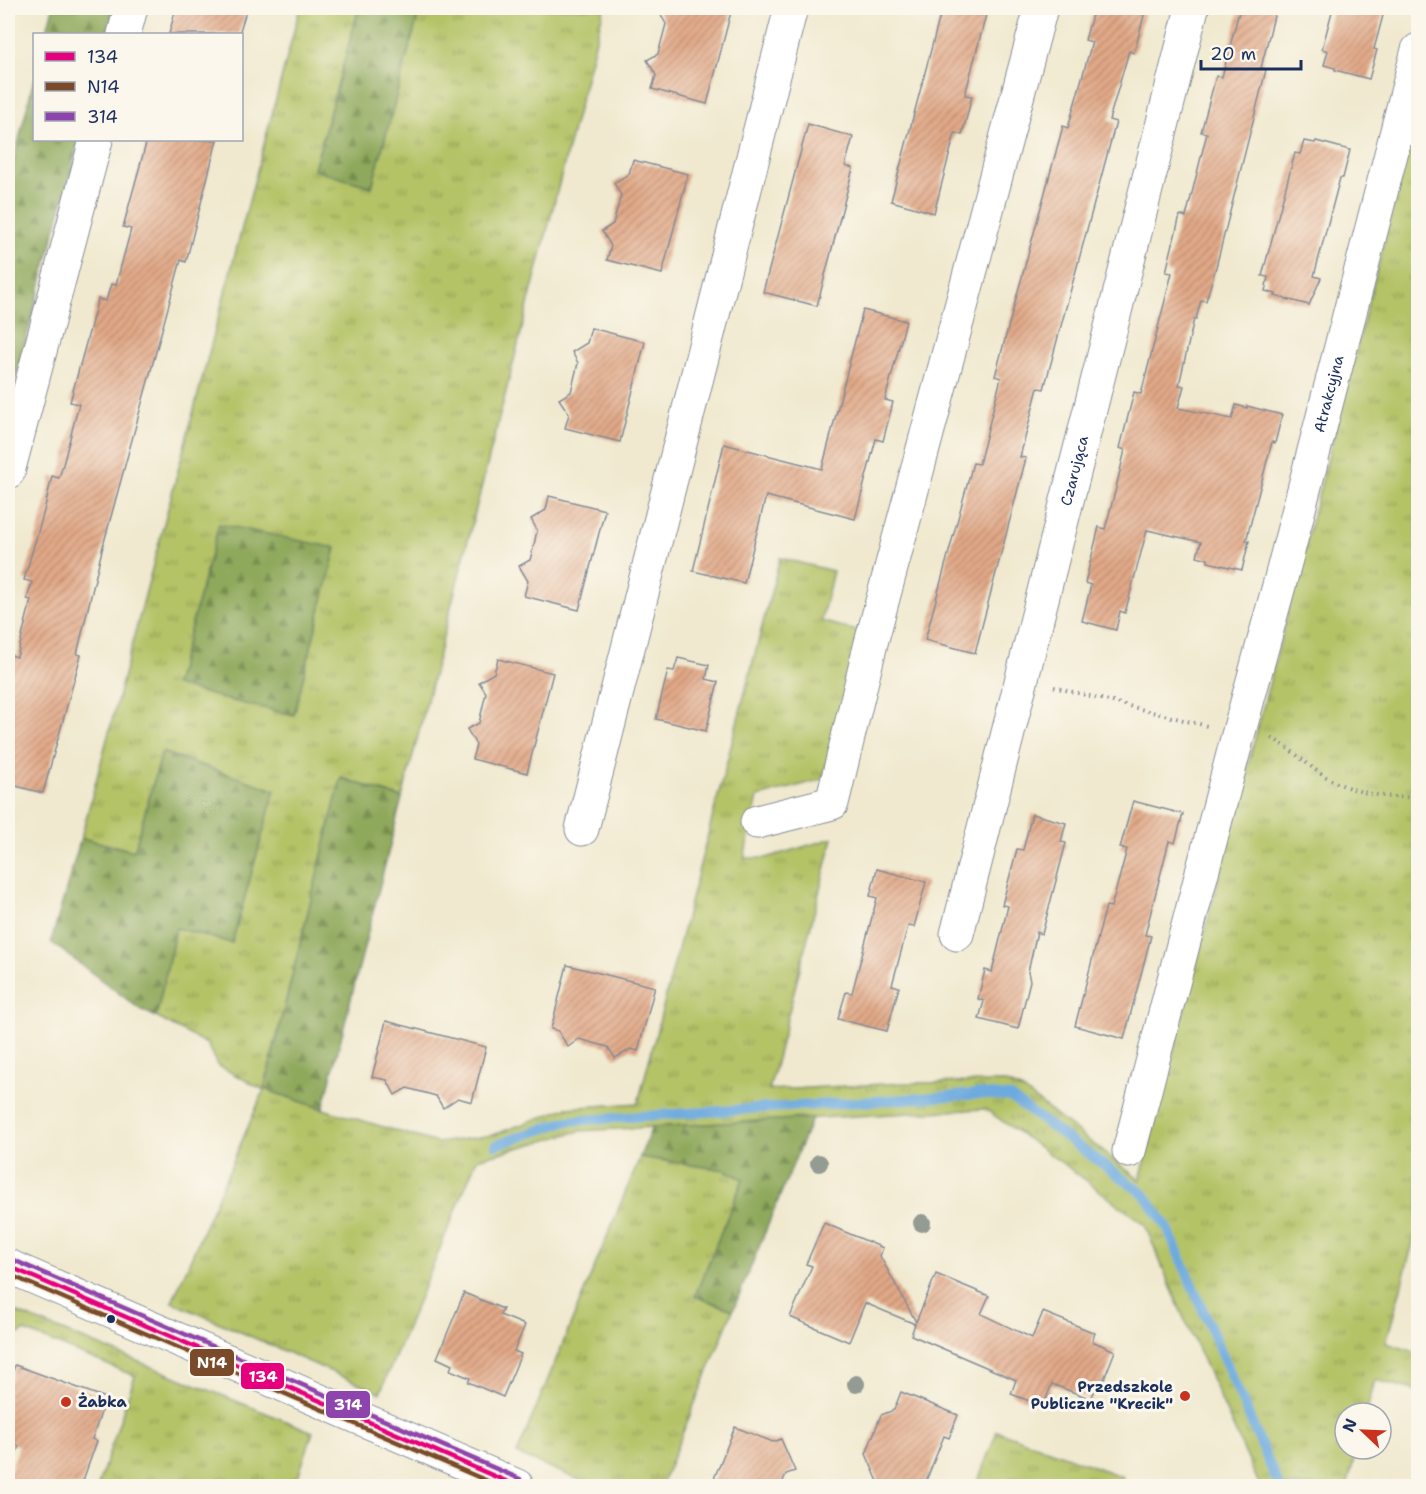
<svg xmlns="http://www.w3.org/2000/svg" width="1426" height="1494" viewBox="0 0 1426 1494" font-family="'Shantell Sans',sans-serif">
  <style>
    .grass { fill: url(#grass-tufts); stroke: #687962; stroke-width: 1.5 }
    .forest { fill: url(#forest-firs); stroke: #556c5c; stroke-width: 1.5 }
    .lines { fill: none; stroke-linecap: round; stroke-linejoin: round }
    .stream { stroke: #6daadf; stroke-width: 10 }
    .building { fill: url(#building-hatch) }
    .minor-casing { stroke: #868c96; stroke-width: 35 }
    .path { stroke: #868c96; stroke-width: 4; stroke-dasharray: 1.5 4.5; stroke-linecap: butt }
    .minor { stroke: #fff; stroke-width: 33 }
    .bus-1-casing { stroke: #fbf7ec; stroke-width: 9 }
    .bus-2-casing { stroke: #fbf7ec; stroke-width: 9 }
    .bus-3-casing { stroke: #fbf7ec; stroke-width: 9 }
    .bus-1 { stroke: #e5007d; stroke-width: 4.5 }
    .bus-2 { stroke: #7a4b2a; stroke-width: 4.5 }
    .bus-3 { stroke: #8e44ad; stroke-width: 4.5 }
    .tree { fill: #949b92 }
    .bus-dot { fill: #1b2f5e; stroke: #fbf7ec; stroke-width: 2 }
    .poi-dot { fill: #c8321e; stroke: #fbf7ec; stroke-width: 2 }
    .labels { text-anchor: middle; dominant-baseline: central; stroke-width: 6; stroke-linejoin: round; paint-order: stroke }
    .street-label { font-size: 15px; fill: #1b2f5e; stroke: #fbf7ec }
    .poi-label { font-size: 15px; font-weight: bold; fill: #1b2f5e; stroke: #fbf7ec; text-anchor: end }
    .line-badge { stroke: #fbf7ec; stroke-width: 2 }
    .badge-label { font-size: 16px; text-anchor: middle; font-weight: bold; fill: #fff }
  </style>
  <defs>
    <pattern id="grass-tufts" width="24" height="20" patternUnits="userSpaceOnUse" patternTransform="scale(1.5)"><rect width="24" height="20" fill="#b4c366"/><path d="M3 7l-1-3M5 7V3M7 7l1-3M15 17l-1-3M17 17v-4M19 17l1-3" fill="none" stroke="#929f57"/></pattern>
    <pattern id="forest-firs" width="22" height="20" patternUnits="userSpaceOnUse" patternTransform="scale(1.5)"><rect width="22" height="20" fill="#8fa95b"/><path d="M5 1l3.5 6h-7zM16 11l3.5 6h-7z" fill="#748a4e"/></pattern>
    <pattern id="building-hatch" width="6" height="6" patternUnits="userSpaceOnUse" patternTransform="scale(1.5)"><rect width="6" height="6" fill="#e2a987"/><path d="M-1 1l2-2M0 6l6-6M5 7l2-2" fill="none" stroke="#b68a72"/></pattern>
  </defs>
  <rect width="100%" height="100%" fill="#fbf7ec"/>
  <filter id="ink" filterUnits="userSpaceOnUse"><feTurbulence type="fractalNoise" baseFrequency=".0167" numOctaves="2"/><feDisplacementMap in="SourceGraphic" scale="12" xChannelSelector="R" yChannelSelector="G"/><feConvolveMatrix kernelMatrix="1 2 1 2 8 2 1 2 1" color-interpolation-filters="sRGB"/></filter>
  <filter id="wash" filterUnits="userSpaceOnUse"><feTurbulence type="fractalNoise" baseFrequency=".008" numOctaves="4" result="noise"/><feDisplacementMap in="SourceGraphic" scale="24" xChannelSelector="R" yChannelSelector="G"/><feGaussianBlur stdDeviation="1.35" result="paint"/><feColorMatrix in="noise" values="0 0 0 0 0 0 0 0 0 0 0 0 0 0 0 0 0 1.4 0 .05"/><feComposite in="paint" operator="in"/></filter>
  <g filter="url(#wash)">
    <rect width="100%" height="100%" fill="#f0e9cf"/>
    <g class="grass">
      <path d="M 300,8 L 359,8 L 314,169 L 371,186 L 420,8 L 604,8 L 402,798 L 342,778 L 264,1089 L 323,1109 L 437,1143 L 493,1135 L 566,1108 L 638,1103 L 780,558 L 833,571 L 821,621 L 860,632 L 823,779 L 758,797 L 744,858 L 766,858 L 833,838 L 769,1090 L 904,1083 L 1003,1082 L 1023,1090 L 1140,1180 L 1418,112 L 1418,1224 L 1386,1343 L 1418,1353 L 1418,1391 L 1375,1380 L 1366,1413 L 1345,1413 L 1345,1449 L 1357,1449 L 1347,1486 L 1260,1486 L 1182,1314 L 1145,1225 L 1072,1170 L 985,1109 L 580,1131 L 477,1159 L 380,1393 L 172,1302 L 264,1090 L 217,1065 L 207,1044 L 156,1017 L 176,927 L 232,943 L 134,851 L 81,838 Z"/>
      <path d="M 640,1157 L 725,1170 L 743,1179 L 695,1296 L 733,1310 L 661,1486 L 594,1486 L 517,1454 Z"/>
      <path d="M 8,1309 L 313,1432 L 295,1486 L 98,1486 L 135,1376 L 25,1331 L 8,1338 Z"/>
      <path d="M 997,1431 L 1123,1477 L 1120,1486 L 976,1486 Z"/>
    </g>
    <g class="forest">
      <path d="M 53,8 L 114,8 L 107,34 L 46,34 Z"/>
      <path d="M 359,8 L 420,8 L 372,187 L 314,170 Z"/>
      <path d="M 34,79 L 34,140 L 79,140 L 8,408 L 8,184 Z"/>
      <path d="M 219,524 L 336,548 L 294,715 L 236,702 L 175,685 Z"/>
      <path d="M 162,752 L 275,790 L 232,943 L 176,928 L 156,1017 L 140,1009 L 51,942 L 81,838 L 134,851 Z"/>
      <path d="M 341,778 L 402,798 L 323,1109 L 264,1089 Z"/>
      <path d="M 812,1118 L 733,1310 L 695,1296 L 743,1179 L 725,1170 L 640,1157 L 652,1127 Z"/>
    </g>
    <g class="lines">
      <path class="stream" d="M 496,1145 L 567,1121 L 982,1094 L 1010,1097 L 1144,1194 L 1167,1227 L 1279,1486"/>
    </g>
    <g id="blocks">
      <g class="building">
        <path d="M 176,8 L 247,8 L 239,34 L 169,34 Z"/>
        <path d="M 657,8 L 732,8 L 707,104 L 652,89 L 656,75 L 647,60 L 658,54 L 666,24 Z"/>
        <path d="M 942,8 L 957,8 L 986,15 L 965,95 L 972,96 L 967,116 L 962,135 L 955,133 L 934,213 L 891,201 Z"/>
        <path d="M 1094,8 L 1146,8 L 1134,53 L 1129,51 L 1109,120 L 1116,122 L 1044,389 L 1038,388 L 1020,457 L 1026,458 L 975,653 L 925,640 L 973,463 L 979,464 L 1001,378 L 995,376 L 1063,126 L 1068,128 L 1092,42 L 1085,40 Z"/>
        <path d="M 1240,8 L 1276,8 L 1261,68 L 1266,70 L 1216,267 L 1206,301 L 1201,300 L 1196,319 L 1194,319 L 1179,385 L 1184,386 L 1178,408 L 1232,419 L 1236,405 L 1247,408 L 1247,406 L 1282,415 L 1275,443 L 1272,442 L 1246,541 L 1249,541 L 1242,570 L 1208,562 L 1208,559 L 1197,556 L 1201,542 L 1147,530 L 1125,613 L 1120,611 L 1116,630 L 1082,621 L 1091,585 L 1085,583 L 1099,527 L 1105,529 L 1115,492 L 1125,450 L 1120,448 L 1134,392 L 1141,394 L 1172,273 L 1166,272 L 1180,215 L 1186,217 L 1207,133 L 1201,132 L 1216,76 L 1222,77 Z"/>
        <path d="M 1333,8 L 1385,8 L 1374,49 L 1377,50 L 1369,79 L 1335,70 L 1335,68 L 1324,65 L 1328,51 L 1322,49 Z"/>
        <path d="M 808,124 L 853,137 L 845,166 L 853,168 L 817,306 L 763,292 Z"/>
        <path d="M 147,140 L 217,140 L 186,262 L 181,260 L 103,546 L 77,654 L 81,655 L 43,793 L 8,784 L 8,654 L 17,657 L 31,600 L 27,599 L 32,582 L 24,580 L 44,511 L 52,476 L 59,478 L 64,461 L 79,404 L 70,402 L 98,299 L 106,301 L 111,284 L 116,285 L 131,229 L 123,227 Z"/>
        <path d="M 1304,141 L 1315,143 L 1316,141 L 1350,150 L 1343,178 L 1340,178 L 1314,276 L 1321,278 L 1309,305 L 1275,296 L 1276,294 L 1265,291 L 1268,277 L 1262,276 L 1295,153 L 1300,154 Z"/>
        <path d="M 633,160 L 688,174 L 662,274 L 607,260 L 611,246 L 602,231 L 613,224 L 621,195 L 614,183 L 629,174 Z"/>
        <path d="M 863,310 L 906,321 L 885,400 L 893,402 L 883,441 L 876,439 L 855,519 L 766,496 L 744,583 L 693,571 L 724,444 L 822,469 Z"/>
        <path d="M 591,328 L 645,342 L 620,442 L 565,428 L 569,414 L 559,399 L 571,392 L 578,363 L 572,352 L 587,343 Z"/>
        <path d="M 549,496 L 605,510 L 579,610 L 524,596 L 528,581 L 519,566 L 530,560 L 534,545 L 537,530 L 531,519 L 546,510 Z"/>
        <path d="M 678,658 L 709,665 L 706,679 L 718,682 L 706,731 L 656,719 L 668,670 L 674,671 Z"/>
        <path d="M 498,659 L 553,673 L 527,773 L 472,759 L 476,745 L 467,729 L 479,723 L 486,693 L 479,682 L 494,673 Z"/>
        <path d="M 1133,801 L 1183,814 L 1175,843 L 1169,841 L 1145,935 L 1151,936 L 1124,1039 L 1075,1026 L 1106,906 L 1111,907 L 1119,879 L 1127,849 L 1120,848 Z"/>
        <path d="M 1032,814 L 1066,823 L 1061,842 L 1066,843 L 1042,934 L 1037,932 L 1028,972 L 1030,981 L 1018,1029 L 979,1019 L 984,1001 L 978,999 L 985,970 L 992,972 L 1008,906 L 1002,905 L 1017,849 L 1023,850 Z"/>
        <path d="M 877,869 L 926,882 L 914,927 L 908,926 L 892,985 L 899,987 L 887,1031 L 838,1019 L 846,992 L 852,993 L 877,898 L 870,896 Z"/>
        <path d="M 567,965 L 655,987 L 638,1051 L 631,1049 L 615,1058 L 608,1047 L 579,1039 L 568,1047 L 558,1031 L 551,1029 Z"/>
        <path d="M 386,1021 L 486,1047 L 472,1102 L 458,1098 L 443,1108 L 436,1096 L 407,1088 L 395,1095 L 387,1080 L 372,1077 Z"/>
        <path d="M 824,1223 L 883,1248 L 880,1256 L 916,1322 L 936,1274 L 989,1296 L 981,1314 L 1032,1338 L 1043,1312 L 1095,1333 L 1092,1341 L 1115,1351 L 1101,1387 L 1097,1385 L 1091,1399 L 1052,1384 L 1043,1406 L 1011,1394 L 1016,1380 L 911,1335 L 915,1324 L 865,1303 L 849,1342 L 790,1317 L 812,1266 L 806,1264 Z"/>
        <path d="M 464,1293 L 503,1309 L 500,1315 L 525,1325 L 514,1351 L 521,1354 L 503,1397 L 468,1382 L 470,1378 L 450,1370 L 452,1365 L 437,1358 Z"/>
        <path d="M 15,1365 L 106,1398 L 92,1439 L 97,1441 L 81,1486 L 8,1486 L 8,1476 L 19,1446 L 8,1442 L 8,1386 Z"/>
        <path d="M 901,1392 L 958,1415 L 949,1438 L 944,1436 L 924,1486 L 880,1486 L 866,1454 L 881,1415 L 894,1410 Z"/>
        <path d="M 735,1427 L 773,1442 L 781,1439 L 795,1471 L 786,1474 L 781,1486 L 711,1486 Z"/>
      </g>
    </g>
  </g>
  <g filter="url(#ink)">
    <use href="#blocks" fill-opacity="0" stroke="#868c96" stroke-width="1.5"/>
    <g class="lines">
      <defs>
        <g id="minor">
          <path d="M 124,34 L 131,8"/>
          <path d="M 8,472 L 96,140"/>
          <path d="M 757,822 L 832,803 L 871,643 L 1041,8"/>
          <path d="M 582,829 L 791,8"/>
          <path id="s1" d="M 957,934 L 1192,8"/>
          <path id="s2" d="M 1129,1151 L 1237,739 L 1280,582 L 1418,50"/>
          <path d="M 8,1266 L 517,1486"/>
        </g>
      </defs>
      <use href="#minor" class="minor-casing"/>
      <g class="path">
        <path d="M 1054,687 L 1207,726"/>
        <path d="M 1272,738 C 1288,747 1302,760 1317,771 C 1346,792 1383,799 1418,797"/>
      </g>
      <use href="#minor" class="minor"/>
      <defs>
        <path id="bus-1" d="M 8,1266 L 517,1486"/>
        <path id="bus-2" d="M 8,1274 L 499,1486"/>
        <path id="bus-3" d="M 11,1259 L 520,1479"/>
      </defs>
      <use href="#bus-1" class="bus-1-casing"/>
      <use href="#bus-2" class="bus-2-casing"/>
      <use href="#bus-3" class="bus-3-casing"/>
      <use href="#bus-1" class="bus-1"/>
      <use href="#bus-2" class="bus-2"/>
      <use href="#bus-3" class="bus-3"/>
    </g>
    <g class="tree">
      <circle cx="819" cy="1163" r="9"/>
      <circle cx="922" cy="1223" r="9"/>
      <circle cx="856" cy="1384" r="9"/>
    </g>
  </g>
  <circle class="bus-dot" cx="111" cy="1319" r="5"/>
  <g class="poi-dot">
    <circle cx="1185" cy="1396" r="6"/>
    <circle cx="66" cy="1402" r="6"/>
  </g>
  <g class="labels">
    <g class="street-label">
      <text stroke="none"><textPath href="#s2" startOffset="783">Atrakcyjna</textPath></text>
      <text stroke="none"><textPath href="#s1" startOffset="478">Czarująca</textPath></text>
    </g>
    <g class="poi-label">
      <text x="1173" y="1387">Przedszkole<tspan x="1173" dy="17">Publiczne "Krecik"</tspan></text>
      <text x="78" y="1402" text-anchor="start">Żabka</text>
    </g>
  </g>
  <g class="line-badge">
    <rect x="189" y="1348" width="46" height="29" rx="6" fill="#7a4b2a"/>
    <rect x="240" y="1362" width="45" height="28" rx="6" fill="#e5007d"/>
    <rect x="325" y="1390" width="46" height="29" rx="6" fill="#8e44ad"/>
  </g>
  <g class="badge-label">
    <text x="212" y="1368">N14</text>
    <text x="263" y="1382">134</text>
    <text x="348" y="1410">314</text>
  </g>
  <rect width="1426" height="1494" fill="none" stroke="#fbf7ec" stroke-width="30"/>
  <rect x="33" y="33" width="210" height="108" fill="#fbf7ec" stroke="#a1a7b3" stroke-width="1.5"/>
  <rect x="45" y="52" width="30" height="9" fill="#e5007d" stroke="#a1a7b3" stroke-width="1.5"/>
  <text x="87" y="63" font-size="18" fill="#1b2f5e">134</text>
  <rect x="45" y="82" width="30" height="9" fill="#7a4b2a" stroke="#a1a7b3" stroke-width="1.5"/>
  <text x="87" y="93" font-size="18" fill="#1b2f5e">N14</text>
  <rect x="45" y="112" width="30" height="9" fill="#8e44ad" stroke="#a1a7b3" stroke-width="1.5"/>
  <text x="87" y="123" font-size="18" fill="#1b2f5e">314</text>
  <g transform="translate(1363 1431) rotate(293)"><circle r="28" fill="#fbf7ec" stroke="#a1a7b3" stroke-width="1.5"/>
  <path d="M0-4.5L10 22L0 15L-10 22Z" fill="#c8321e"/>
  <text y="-9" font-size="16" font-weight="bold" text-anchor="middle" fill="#1b2f5e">N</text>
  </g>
  <path d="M1201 60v9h100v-9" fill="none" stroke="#1b2f5e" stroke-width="3"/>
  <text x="1210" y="60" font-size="18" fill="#1b2f5e" stroke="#fbf7ec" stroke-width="4.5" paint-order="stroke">20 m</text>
</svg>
